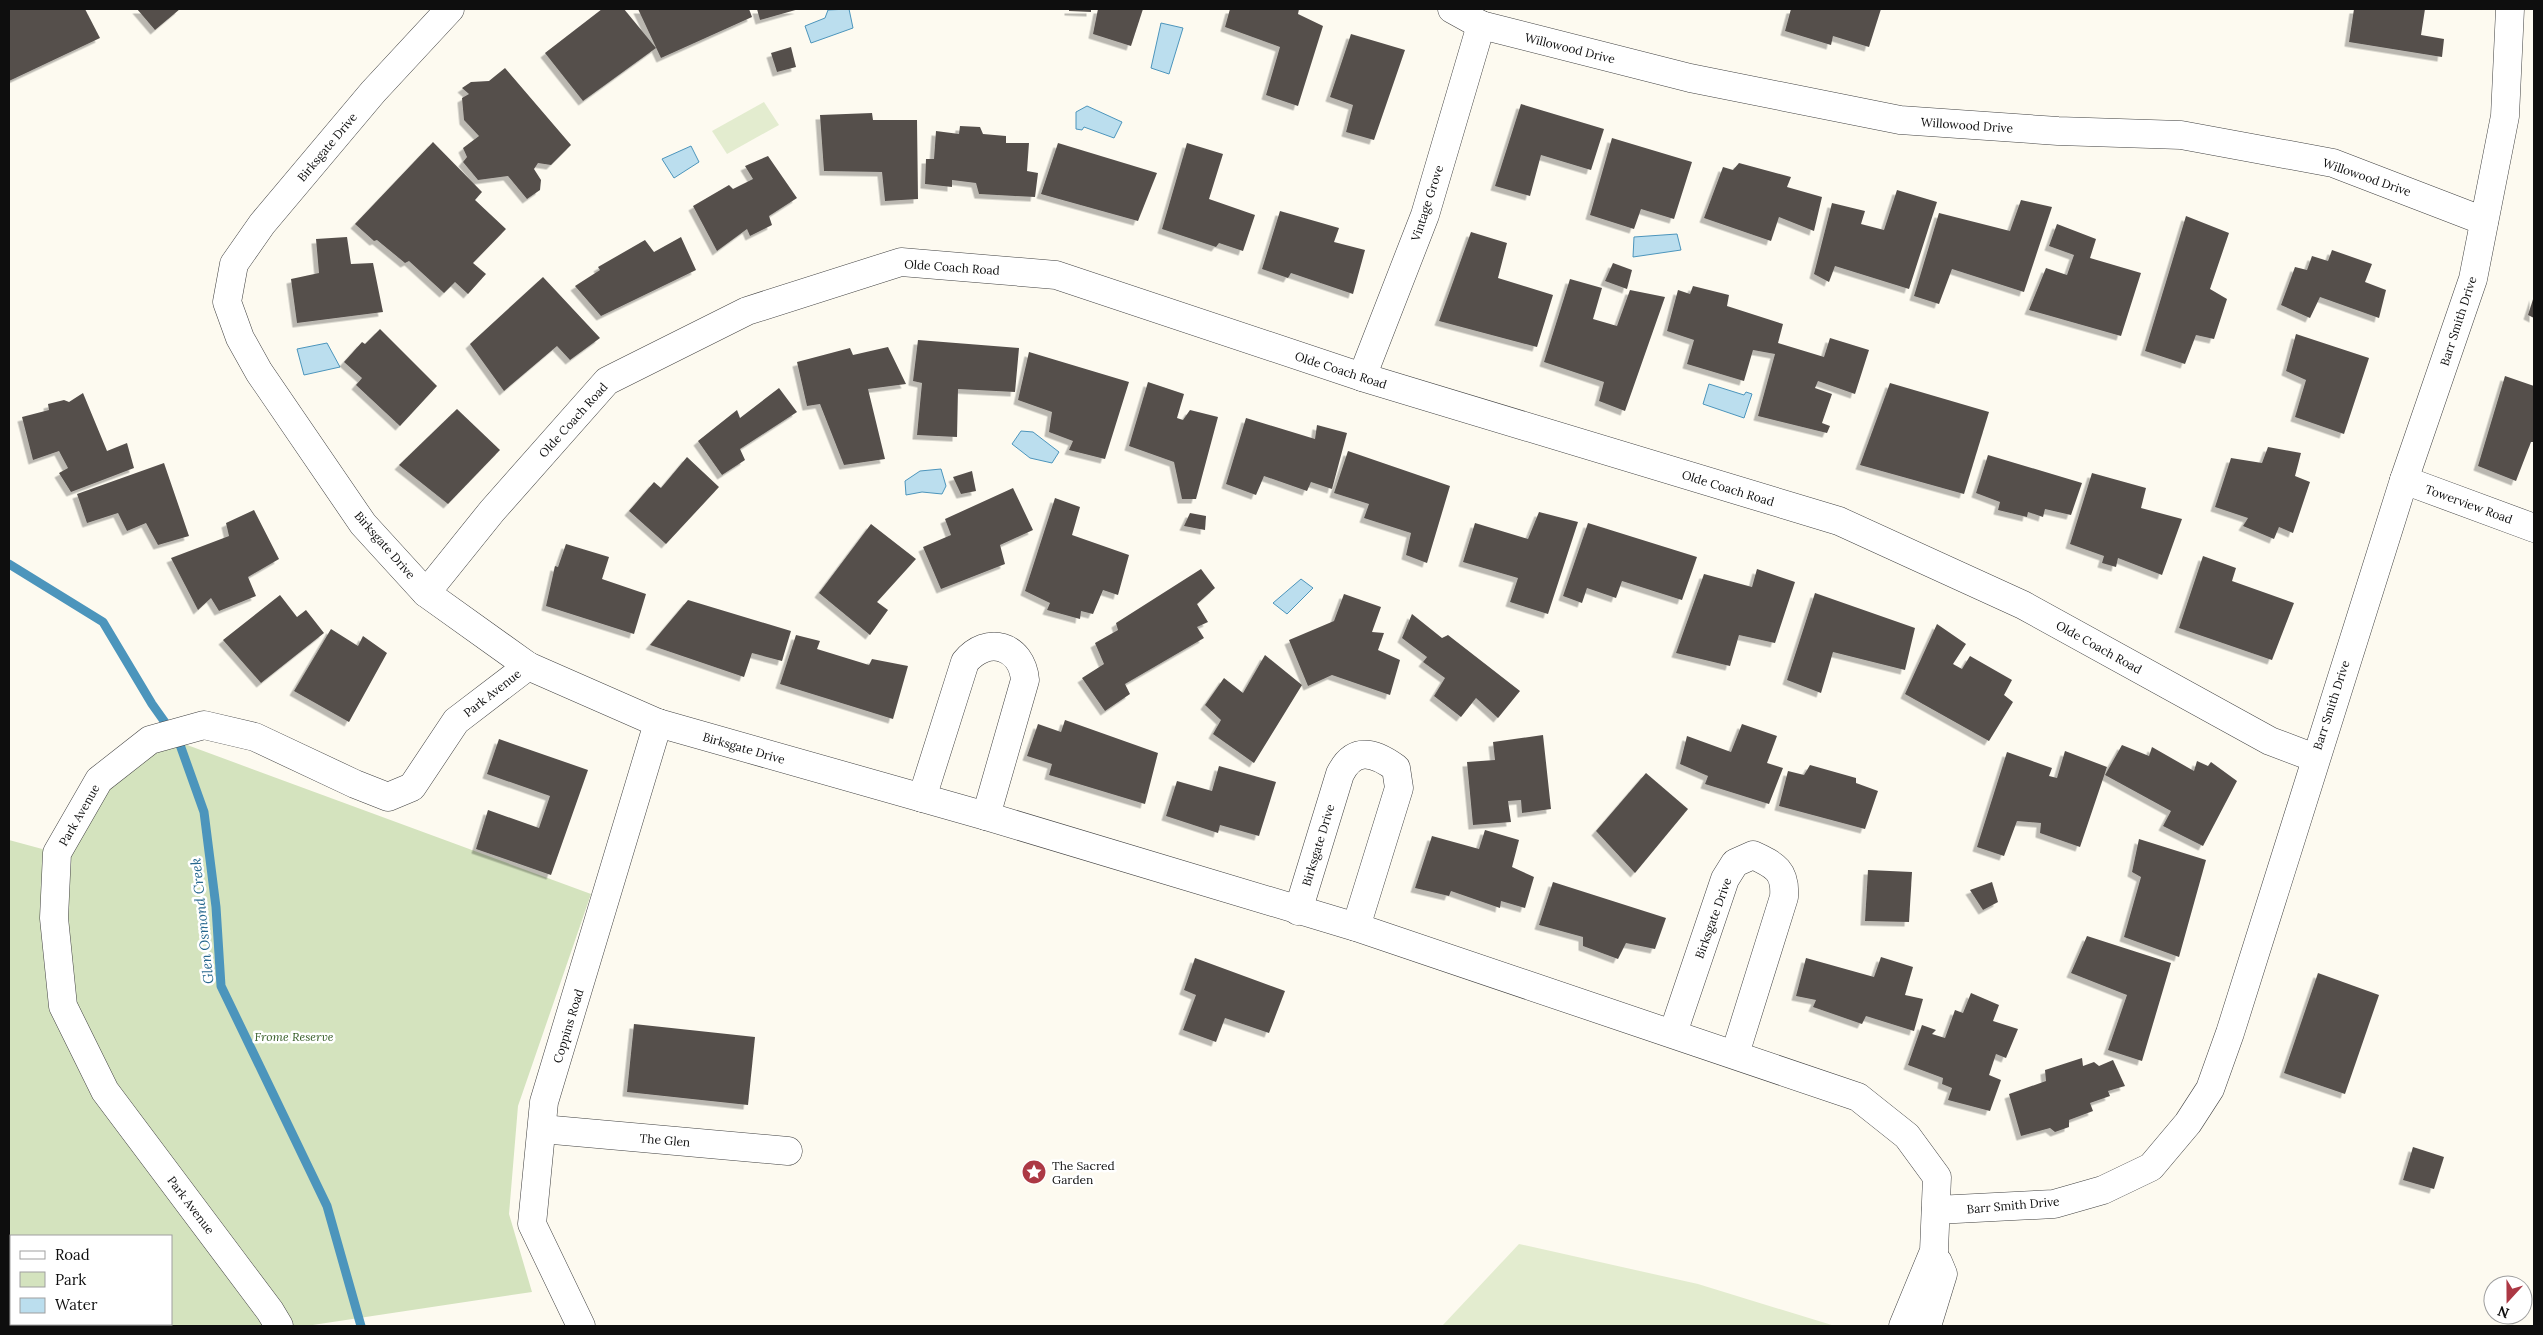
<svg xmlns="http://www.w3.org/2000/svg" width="2543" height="1335" viewBox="0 0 2543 1335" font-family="Lora,serif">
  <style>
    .green { fill: #d4e3be }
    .pitch { fill: #e3eccf }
    .water { fill: #bbdeee; stroke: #4c95bc }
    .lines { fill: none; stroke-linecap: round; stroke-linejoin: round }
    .stream { stroke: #4c95bc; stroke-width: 9 }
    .building { fill: #554f4c; filter: url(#shadow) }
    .minor-casing { stroke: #414141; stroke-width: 29 }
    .minor { stroke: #fff; stroke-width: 28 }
    .labels { text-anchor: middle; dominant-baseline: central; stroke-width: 5; stroke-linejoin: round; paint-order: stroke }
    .street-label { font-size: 12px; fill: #0e0e0e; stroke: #fff }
    .park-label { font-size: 12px; font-style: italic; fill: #355d26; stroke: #fff }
    .poi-label { font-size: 12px; fill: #0e0e0e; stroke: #fff; text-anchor: start }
    .water-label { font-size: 14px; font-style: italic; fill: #27688f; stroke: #fff }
  </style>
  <defs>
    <filter id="shadow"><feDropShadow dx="-4.5" dy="4.5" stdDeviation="0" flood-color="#0004"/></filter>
  </defs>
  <rect width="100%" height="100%" fill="#fdfaf0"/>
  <path class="green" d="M 150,740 L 179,742 L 591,894 L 518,1106 L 509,1214 L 532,1292 L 306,1326 L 48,1326 L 46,1324 L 171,1324 L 171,1236 L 11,1236 L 11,1280 L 9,1277 L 9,840 L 57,853 Z"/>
  <g class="pitch">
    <path d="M 764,102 L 779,125 L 727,154 L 712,131 Z"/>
    <path d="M 1519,1244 L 1698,1284 L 1835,1326 L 1442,1326 Z"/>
  </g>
  <g class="water">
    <path d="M 849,9 L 853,28 L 811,43 L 805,26 L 825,18 L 828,10 Z"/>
    <path d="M 1161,23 L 1183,28 L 1169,74 L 1151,68 Z"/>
    <path d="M 1087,106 L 1122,122 L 1114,138 L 1084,127 L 1082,130 L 1076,129 L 1076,112 Z"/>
    <path d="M 691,146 L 699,162 L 674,178 L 662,159 Z"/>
    <path d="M 1677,234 L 1681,250 L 1633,257 L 1634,237 Z"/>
    <path d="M 327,343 L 340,367 L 304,375 L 297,349 Z"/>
    <path d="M 1709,384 L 1744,395 L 1746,392 L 1752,394 L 1744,418 L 1703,404 Z"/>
    <path d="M 1021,431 L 1033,432 L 1059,452 L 1052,463 L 1030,458 L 1012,444 Z"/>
    <path d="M 941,469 L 946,486 L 942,494 L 922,492 L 906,495 L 905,481 L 920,471 Z"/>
    <path d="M 1301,579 L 1313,588 L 1287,614 L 1273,603 Z"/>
  </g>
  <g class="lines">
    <path class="stream" d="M 9,564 L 103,622 L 152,704 L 179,742 L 204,812 L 216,907 L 221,986 L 327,1206 L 361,1326"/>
  </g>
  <g class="building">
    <path d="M 9,9 L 85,9 L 100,38 L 9,81 Z"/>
    <path d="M 137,9 L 180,9 L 155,30 Z"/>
    <path d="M 602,9 L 624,9 L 656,48 L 583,101 L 545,53 Z"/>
    <path d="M 638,9 L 749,9 L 752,17 L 661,58 Z"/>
    <path d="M 757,9 L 799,9 L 760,20 Z"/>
    <path d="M 1069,9 L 1091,9 L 1091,12 L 1069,11 Z"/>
    <path d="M 1098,9 L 1143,9 L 1131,46 L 1093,34 Z"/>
    <path d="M 1230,9 L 1299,9 L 1298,14 L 1323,26 L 1298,106 L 1266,95 L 1280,47 L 1225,27 Z"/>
    <path d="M 1791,9 L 1881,9 L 1869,47 L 1833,36 L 1831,45 L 1785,31 Z"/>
    <path d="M 2354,9 L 2425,9 L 2421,35 L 2444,39 L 2442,57 L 2349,42 Z"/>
    <path d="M 1351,34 L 1405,50 L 1374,140 L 1346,132 L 1353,105 L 1330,97 Z"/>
    <path d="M 791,47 L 796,67 L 777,72 L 771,53 Z"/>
    <path d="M 505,68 L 571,145 L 551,165 L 538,163 L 534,169 L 541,180 L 540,190 L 527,199 L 508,176 L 478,180 L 463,162 L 467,157 L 463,148 L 479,136 L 464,120 L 462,98 L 469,94 L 462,88 L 471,82 L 489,81 Z"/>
    <path d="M 1521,104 L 1604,129 L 1591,170 L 1541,155 L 1530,196 L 1495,186 Z"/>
    <path d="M 872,113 L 873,120 L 917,120 L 918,199 L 885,201 L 882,172 L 824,171 L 820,115 Z"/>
    <path d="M 960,126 L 980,127 L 983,134 L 1006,136 L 1006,143 L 1029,143 L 1027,171 L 1038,173 L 1035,197 L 979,194 L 976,183 L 952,180 L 952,187 L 925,184 L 926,159 L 934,159 L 936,131 L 959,134 Z"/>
    <path d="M 1612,138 L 1692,162 L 1674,219 L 1641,209 L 1634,229 L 1590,215 Z"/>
    <path d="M 433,142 L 482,192 L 475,200 L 506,229 L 473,263 L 486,274 L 468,294 L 455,282 L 444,293 L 409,261 L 405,263 L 377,240 L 374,241 L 355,224 Z"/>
    <path d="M 1058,143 L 1157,173 L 1138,221 L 1041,194 Z"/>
    <path d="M 1187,143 L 1223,154 L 1209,199 L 1255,215 L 1243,251 L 1219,243 L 1216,247 L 1162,229 Z"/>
    <path d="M 768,156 L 797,198 L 769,216 L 772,225 L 750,236 L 747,229 L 717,251 L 693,206 L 729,185 L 733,189 L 753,179 L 745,166 Z"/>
    <path d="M 1739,163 L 1791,177 L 1787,187 L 1822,197 L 1814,231 L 1779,217 L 1771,241 L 1704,218 L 1723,167 L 1733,170 Z"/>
    <path d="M 1897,190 L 1937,202 L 1909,289 L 1835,266 L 1829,282 L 1814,274 L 1832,203 L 1865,211 L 1861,224 L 1884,230 Z"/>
    <path d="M 2021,200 L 2052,207 L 2024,292 L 1952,269 L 1939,304 L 1914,296 L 1939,213 L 2010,231 Z"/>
    <path d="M 1280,211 L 1339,228 L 1334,242 L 1365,250 L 1353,294 L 1291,273 L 1288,278 L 1262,269 Z"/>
    <path d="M 2186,216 L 2229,233 L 2210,289 L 2227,299 L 2214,339 L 2196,335 L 2185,364 L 2145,351 Z"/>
    <path d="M 2057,224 L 2096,239 L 2090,258 L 2141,273 L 2121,336 L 2029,310 L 2046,268 L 2067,275 L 2074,255 L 2049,246 Z"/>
    <path d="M 1471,232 L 1507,243 L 1498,278 L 1553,295 L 1537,347 L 1439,321 Z"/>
    <path d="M 347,237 L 351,264 L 373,263 L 383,312 L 297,323 L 291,279 L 319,273 L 316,239 Z"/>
    <path d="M 681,237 L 696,270 L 601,316 L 575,286 L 600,270 L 598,267 L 645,240 L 654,252 Z"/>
    <path d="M 2332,250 L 2372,264 L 2365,282 L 2386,290 L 2379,318 L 2320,297 L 2310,318 L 2281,305 L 2295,267 L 2307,270 L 2312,256 L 2328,261 Z"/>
    <path d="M 1613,263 L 1632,270 L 1627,289 L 1605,281 Z"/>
    <path d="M 543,277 L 600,338 L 570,360 L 557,346 L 504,391 L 470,344 Z"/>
    <path d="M 1570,279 L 1602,288 L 1593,319 L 1617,326 L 1630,290 L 1665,297 L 1625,411 L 1599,401 L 1604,382 L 1544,362 Z"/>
    <path d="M 1693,286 L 1729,295 L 1727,306 L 1783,324 L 1778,343 L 1824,357 L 1830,338 L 1869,350 L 1855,394 L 1818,381 L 1815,388 L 1832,394 L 1822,423 L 1830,426 L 1827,433 L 1758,416 L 1775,354 L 1753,350 L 1744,381 L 1687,364 L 1694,340 L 1667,331 L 1678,290 L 1690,294 Z"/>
    <path d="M 2534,296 L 2534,318 L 2528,315 Z"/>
    <path d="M 380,329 L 437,386 L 400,426 L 356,385 L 362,378 L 344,362 L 362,342 L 365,344 Z"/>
    <path d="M 2296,334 L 2369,358 L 2344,434 L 2295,417 L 2306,380 L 2286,371 Z"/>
    <path d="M 918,340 L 1019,348 L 1015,392 L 958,389 L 957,437 L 917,435 L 922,383 L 913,381 Z"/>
    <path d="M 888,347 L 906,384 L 868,389 L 885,459 L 844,465 L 820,404 L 807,406 L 797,362 L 850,348 L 853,355 Z"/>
    <path d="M 1029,352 L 1129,382 L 1105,459 L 1069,450 L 1073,441 L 1049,432 L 1052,412 L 1018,400 Z"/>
    <path d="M 2505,376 L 2534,386 L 2534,442 L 2531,442 L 2516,481 L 2478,466 Z"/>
    <path d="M 1148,382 L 1184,394 L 1177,418 L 1183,420 L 1190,410 L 1218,417 L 1196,499 L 1182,499 L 1174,462 L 1129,446 Z"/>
    <path d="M 1890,383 L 1989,412 L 1964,494 L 1860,465 Z"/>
    <path d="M 779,388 L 797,412 L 740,449 L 745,460 L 722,475 L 698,441 L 737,410 L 740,418 Z"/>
    <path d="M 83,393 L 107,451 L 127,443 L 134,468 L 71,492 L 59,473 L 68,468 L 59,451 L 33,460 L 22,417 L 49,410 L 48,404 L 64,400 L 69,402 Z"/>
    <path d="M 457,409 L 500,450 L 448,504 L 399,465 Z"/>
    <path d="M 1246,418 L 1315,439 L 1317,425 L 1347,433 L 1332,489 L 1311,482 L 1307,491 L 1264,476 L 1256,495 L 1226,484 Z"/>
    <path d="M 2268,447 L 2301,453 L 2295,476 L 2310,482 L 2293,533 L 2279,527 L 2274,539 L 2243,526 L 2248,518 L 2215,507 L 2231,458 L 2262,463 Z"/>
    <path d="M 1348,451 L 1450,486 L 1427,563 L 1406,555 L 1411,533 L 1364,518 L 1369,504 L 1334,493 Z"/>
    <path d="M 1988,455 L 2082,483 L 2071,515 L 2045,509 L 2043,517 L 2028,512 L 2027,517 L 1998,510 L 2000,502 L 1976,493 Z"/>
    <path d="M 687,457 L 719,487 L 666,544 L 629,511 L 654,482 L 661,488 Z"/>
    <path d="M 164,463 L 189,536 L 158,545 L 146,523 L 127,531 L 118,513 L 87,523 L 77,494 Z"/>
    <path d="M 972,471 L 976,491 L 961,494 L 953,477 Z"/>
    <path d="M 2092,473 L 2146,488 L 2141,508 L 2182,519 L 2162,575 L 2118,558 L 2116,567 L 2102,563 L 2104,556 L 2070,544 Z"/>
    <path d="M 1013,488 L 1033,530 L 1000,545 L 1005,564 L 941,589 L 923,547 L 951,535 L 945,519 Z"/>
    <path d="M 1055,498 L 1080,507 L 1072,535 L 1129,555 L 1118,595 L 1103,590 L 1093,614 L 1081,611 L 1080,619 L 1047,610 L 1050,603 L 1025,591 Z"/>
    <path d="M 254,510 L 279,559 L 248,577 L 256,596 L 219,611 L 211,598 L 198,610 L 171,558 L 229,536 L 226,523 Z"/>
    <path d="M 1539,512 L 1578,522 L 1548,614 L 1510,602 L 1518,578 L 1463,562 L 1475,523 L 1528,539 Z"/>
    <path d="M 1190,513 L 1206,516 L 1205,530 L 1184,526 Z"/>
    <path d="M 1588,523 L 1697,557 L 1682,600 L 1622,581 L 1616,598 L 1587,588 L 1582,603 L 1563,596 Z"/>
    <path d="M 871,524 L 916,559 L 877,602 L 888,610 L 870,635 L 819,593 Z"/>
    <path d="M 566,544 L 609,557 L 602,579 L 646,594 L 634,634 L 546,606 L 555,566 L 558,567 Z"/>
    <path d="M 2203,556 L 2236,568 L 2232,581 L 2294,603 L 2272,660 L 2179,628 Z"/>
    <path d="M 1201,569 L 1215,588 L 1197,604 L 1208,622 L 1197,627 L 1204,638 L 1125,684 L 1130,694 L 1105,711 L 1082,678 L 1104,664 L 1095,643 L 1118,630 L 1116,623 Z"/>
    <path d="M 1757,569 L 1795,582 L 1775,643 L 1739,635 L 1730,666 L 1676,653 L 1704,574 L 1752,587 Z"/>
    <path d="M 1815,593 L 1915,628 L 1905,670 L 1833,652 L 1821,693 L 1787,680 Z"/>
    <path d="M 1344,594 L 1381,607 L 1372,632 L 1384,633 L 1378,650 L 1400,660 L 1390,695 L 1332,675 L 1308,686 L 1289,640 L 1334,621 Z"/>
    <path d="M 280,595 L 297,617 L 306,610 L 324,633 L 261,683 L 223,640 Z"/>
    <path d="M 688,600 L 791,631 L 782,661 L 752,653 L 744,677 L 650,645 Z"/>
    <path d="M 1412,614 L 1442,638 L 1448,635 L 1520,691 L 1498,718 L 1476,698 L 1461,717 L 1434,696 L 1445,678 L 1423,662 L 1427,657 L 1402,638 Z"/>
    <path d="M 1937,624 L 1966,644 L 1953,664 L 1962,669 L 1970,656 L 2012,680 L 2004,695 L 2013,702 L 1989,741 L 1905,694 Z"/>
    <path d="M 331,629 L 358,646 L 363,636 L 387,653 L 349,722 L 294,691 Z"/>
    <path d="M 796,635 L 820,641 L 817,649 L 869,665 L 872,659 L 908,666 L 893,719 L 780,684 Z"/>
    <path d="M 1265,655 L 1302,685 L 1254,763 L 1213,734 L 1221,720 L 1205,705 L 1224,678 L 1243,693 Z"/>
    <path d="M 1065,720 L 1158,753 L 1145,804 L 1049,775 L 1052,764 L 1027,756 L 1038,724 L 1061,732 Z"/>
    <path d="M 1742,724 L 1777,736 L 1767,763 L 1783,768 L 1769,804 L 1705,784 L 1708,776 L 1680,764 L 1687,736 L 1731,752 Z"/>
    <path d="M 1543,735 L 1551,809 L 1522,813 L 1521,800 L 1508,801 L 1511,822 L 1473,825 L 1467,762 L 1495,760 L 1493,742 Z"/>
    <path d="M 499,739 L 588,770 L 551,875 L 476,849 L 488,810 L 539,828 L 550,796 L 487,774 Z"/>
    <path d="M 2122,745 L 2149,756 L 2152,747 L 2194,771 L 2197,761 L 2208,766 L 2211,762 L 2237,781 L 2203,846 L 2163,826 L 2171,811 L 2105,775 Z"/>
    <path d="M 2065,751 L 2107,767 L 2080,847 L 2040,833 L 2041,823 L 2017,821 L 2004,856 L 1977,847 L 2007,752 L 2052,768 L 2049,776 L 2057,778 Z"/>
    <path d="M 1810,765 L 1856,778 L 1856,783 L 1878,791 L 1865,829 L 1779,806 L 1788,771 L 1804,775 Z"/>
    <path d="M 1219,766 L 1276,782 L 1259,836 L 1220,825 L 1218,833 L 1166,816 L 1177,781 L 1212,791 Z"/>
    <path d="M 1646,773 L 1688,809 L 1635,873 L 1596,831 Z"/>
    <path d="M 1485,830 L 1519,840 L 1512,867 L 1534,877 L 1525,908 L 1501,901 L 1500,908 L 1451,891 L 1449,896 L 1415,888 L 1432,836 L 1479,849 Z"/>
    <path d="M 2139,839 L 2206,860 L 2179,957 L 2124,937 L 2141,877 L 2132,872 Z"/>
    <path d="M 1868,870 L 1912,872 L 1909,922 L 1865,921 Z"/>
    <path d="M 1553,882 L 1666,918 L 1655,949 L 1626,943 L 1618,959 L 1583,946 L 1583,937 L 1539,925 Z"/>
    <path d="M 1992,882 L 1998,902 L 1983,910 L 1970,890 Z"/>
    <path d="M 2087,936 L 2171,963 L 2142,1061 L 2108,1050 L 2127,995 L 2071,973 Z"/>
    <path d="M 1881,957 L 1913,967 L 1905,995 L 1923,999 L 1914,1031 L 1866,1016 L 1862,1024 L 1813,1007 L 1816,1000 L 1796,996 L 1806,958 L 1874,977 Z"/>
    <path d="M 1195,958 L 1285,991 L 1269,1033 L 1225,1018 L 1216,1042 L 1183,1030 L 1196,995 L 1184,990 Z"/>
    <path d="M 2318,973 L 2379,995 L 2345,1094 L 2284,1073 Z"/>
    <path d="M 1971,993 L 1999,1005 L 1993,1021 L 2018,1029 L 2006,1058 L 1996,1054 L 1989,1075 L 2001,1080 L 1990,1111 L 1948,1100 L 1952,1088 L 1942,1084 L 1943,1078 L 1908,1065 L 1922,1025 L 1936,1030 L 1932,1034 L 1945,1038 L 1955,1010 L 1963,1013 Z"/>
    <path d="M 634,1024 L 755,1037 L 748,1105 L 627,1092 Z"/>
    <path d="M 2082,1058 L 2083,1066 L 2094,1062 L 2099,1066 L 2113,1060 L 2125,1086 L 2108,1091 L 2110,1096 L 2090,1103 L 2093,1111 L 2069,1120 L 2069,1127 L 2055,1132 L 2050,1128 L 2021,1136 L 2009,1094 L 2046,1081 L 2045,1070 Z"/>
    <path d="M 2413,1147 L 2444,1157 L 2434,1189 L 2403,1180 Z"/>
  </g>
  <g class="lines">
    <defs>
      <g id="minor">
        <path d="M 450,9 L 373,92 L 262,224 L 234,264 L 227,302 L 240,338 L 259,372 L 363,524 L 426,593 L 528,666 L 658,723 L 986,816 L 1356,927 L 1858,1097 L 1907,1136 L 1937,1177 L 1934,1251 L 1903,1326"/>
        <path d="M 1452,9 L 1481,25 L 1690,78 L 1900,120 L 2058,131 L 2181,135 L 2333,163 L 2484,221"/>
        <path d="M 1362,377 L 1425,215 L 1481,25"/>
        <path d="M 2404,480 L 2534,528"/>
        <path d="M 426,593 L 492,511 L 607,381 L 747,311 L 901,262 L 1056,275 L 1362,377 L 1839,521 L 2023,605 L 2270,741 L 2315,758"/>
        <path d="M 922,798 L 965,662 C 987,635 1022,645 1025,680 L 986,816"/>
        <path d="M 1298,911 L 1340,774 C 1354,746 1374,752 1396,768 L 1399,788 L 1356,927"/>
        <path d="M 1673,1033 L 1725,879 L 1735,863 L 1753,855 C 1775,865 1786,871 1784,897 L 1735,1054"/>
        <path d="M 542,1129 L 788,1151"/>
        <path d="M 1936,1210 L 2054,1204 L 2103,1190 L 2151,1167 L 2188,1123 L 2210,1089 L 2230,1033 L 2404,480 L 2473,279 L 2505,116 L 2510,9"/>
        <path d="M 279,1326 L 270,1311 L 105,1091 L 63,1006 L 54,918 L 57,853 L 99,780 L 150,740 L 204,725 L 255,737 L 355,784 L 388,797 L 412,787 L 456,721 L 528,666"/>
        <path d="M 581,1326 L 532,1224 L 544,1102 L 658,723"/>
        <path d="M 1927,1326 L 1943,1274 L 1938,1262"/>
      </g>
    </defs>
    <use href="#minor" class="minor-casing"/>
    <use href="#minor" class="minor"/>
  </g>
  <defs>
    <symbol id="sight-disc" viewBox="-11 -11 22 22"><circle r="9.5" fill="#ac3844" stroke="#fff"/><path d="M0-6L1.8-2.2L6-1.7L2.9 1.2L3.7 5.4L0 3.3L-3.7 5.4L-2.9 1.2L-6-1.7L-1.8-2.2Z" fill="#fff"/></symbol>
  </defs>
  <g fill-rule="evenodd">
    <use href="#sight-disc" x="1020" y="1158" width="28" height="28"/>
  </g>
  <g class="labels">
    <g class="street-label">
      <text transform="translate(1570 48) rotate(14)">Willowood Drive</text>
      <text transform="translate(1967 125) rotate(4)">Willowood Drive</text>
      <text transform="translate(327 147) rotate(-50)">Birksgate Drive</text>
      <text transform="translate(2367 177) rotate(19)">Willowood Drive</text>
      <text transform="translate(1427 203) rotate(-72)">Vintage Grove</text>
      <text transform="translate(952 267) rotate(4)">Olde Coach Road</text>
      <text transform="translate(2458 321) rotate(-72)">Barr Smith Drive</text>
      <text transform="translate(1341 370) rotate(18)">Olde Coach Road</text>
      <text transform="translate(573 420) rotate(-48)">Olde Coach Road</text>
      <text transform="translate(1728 488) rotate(17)">Olde Coach Road</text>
      <text transform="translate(2469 504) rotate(20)">Towerview Road</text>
      <text transform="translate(385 545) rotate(49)">Birksgate Drive</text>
      <text transform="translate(2099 647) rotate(29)">Olde Coach Road</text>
      <text transform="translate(492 693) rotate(-38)">Park Avenue</text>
      <text transform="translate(2331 705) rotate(-72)">Barr Smith Drive</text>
      <text transform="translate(744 748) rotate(16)">Birksgate Drive</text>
      <text transform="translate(79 815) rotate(-60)">Park Avenue</text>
      <text transform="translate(1318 845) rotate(-73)">Birksgate Drive</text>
      <text transform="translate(1713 918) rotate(-70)">Birksgate Drive</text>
      <text transform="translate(568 1026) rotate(-73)">Coppins Road</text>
      <text transform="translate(665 1140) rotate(5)">The Glen</text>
      <text transform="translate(191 1205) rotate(53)">Park Avenue</text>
      <text transform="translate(2013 1205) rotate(-5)">Barr Smith Drive</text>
    </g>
    <g class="park-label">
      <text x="294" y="1036">Frome Reserve</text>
    </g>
    <g class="poi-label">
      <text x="1052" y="1165">The Sacred<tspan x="1052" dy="14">Garden</tspan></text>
    </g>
    <g class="water-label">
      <text transform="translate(202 921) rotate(-96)">Glen Osmond Creek</text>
    </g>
  </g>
  <rect width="2543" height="1335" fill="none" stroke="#0e0e0e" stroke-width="20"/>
  <rect x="10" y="1235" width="162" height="90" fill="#ffffff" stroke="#9f9f9f"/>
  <rect x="20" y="1251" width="25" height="8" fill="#ffffff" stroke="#9f9f9f"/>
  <text x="55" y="1260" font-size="15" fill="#0e0e0e">Road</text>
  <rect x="20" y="1272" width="25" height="15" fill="#d4e3be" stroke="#9f9f9f"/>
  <text x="55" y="1285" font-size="15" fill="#0e0e0e">Park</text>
  <rect x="20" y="1298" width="25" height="15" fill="#bbdeee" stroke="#9f9f9f"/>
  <text x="55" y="1310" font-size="15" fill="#0e0e0e">Water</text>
  <g transform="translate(2508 1300) rotate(201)"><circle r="24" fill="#ffffff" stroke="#9f9f9f"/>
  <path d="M0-4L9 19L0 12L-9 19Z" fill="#ac3844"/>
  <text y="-8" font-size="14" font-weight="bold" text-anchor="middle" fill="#0e0e0e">N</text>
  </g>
</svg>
